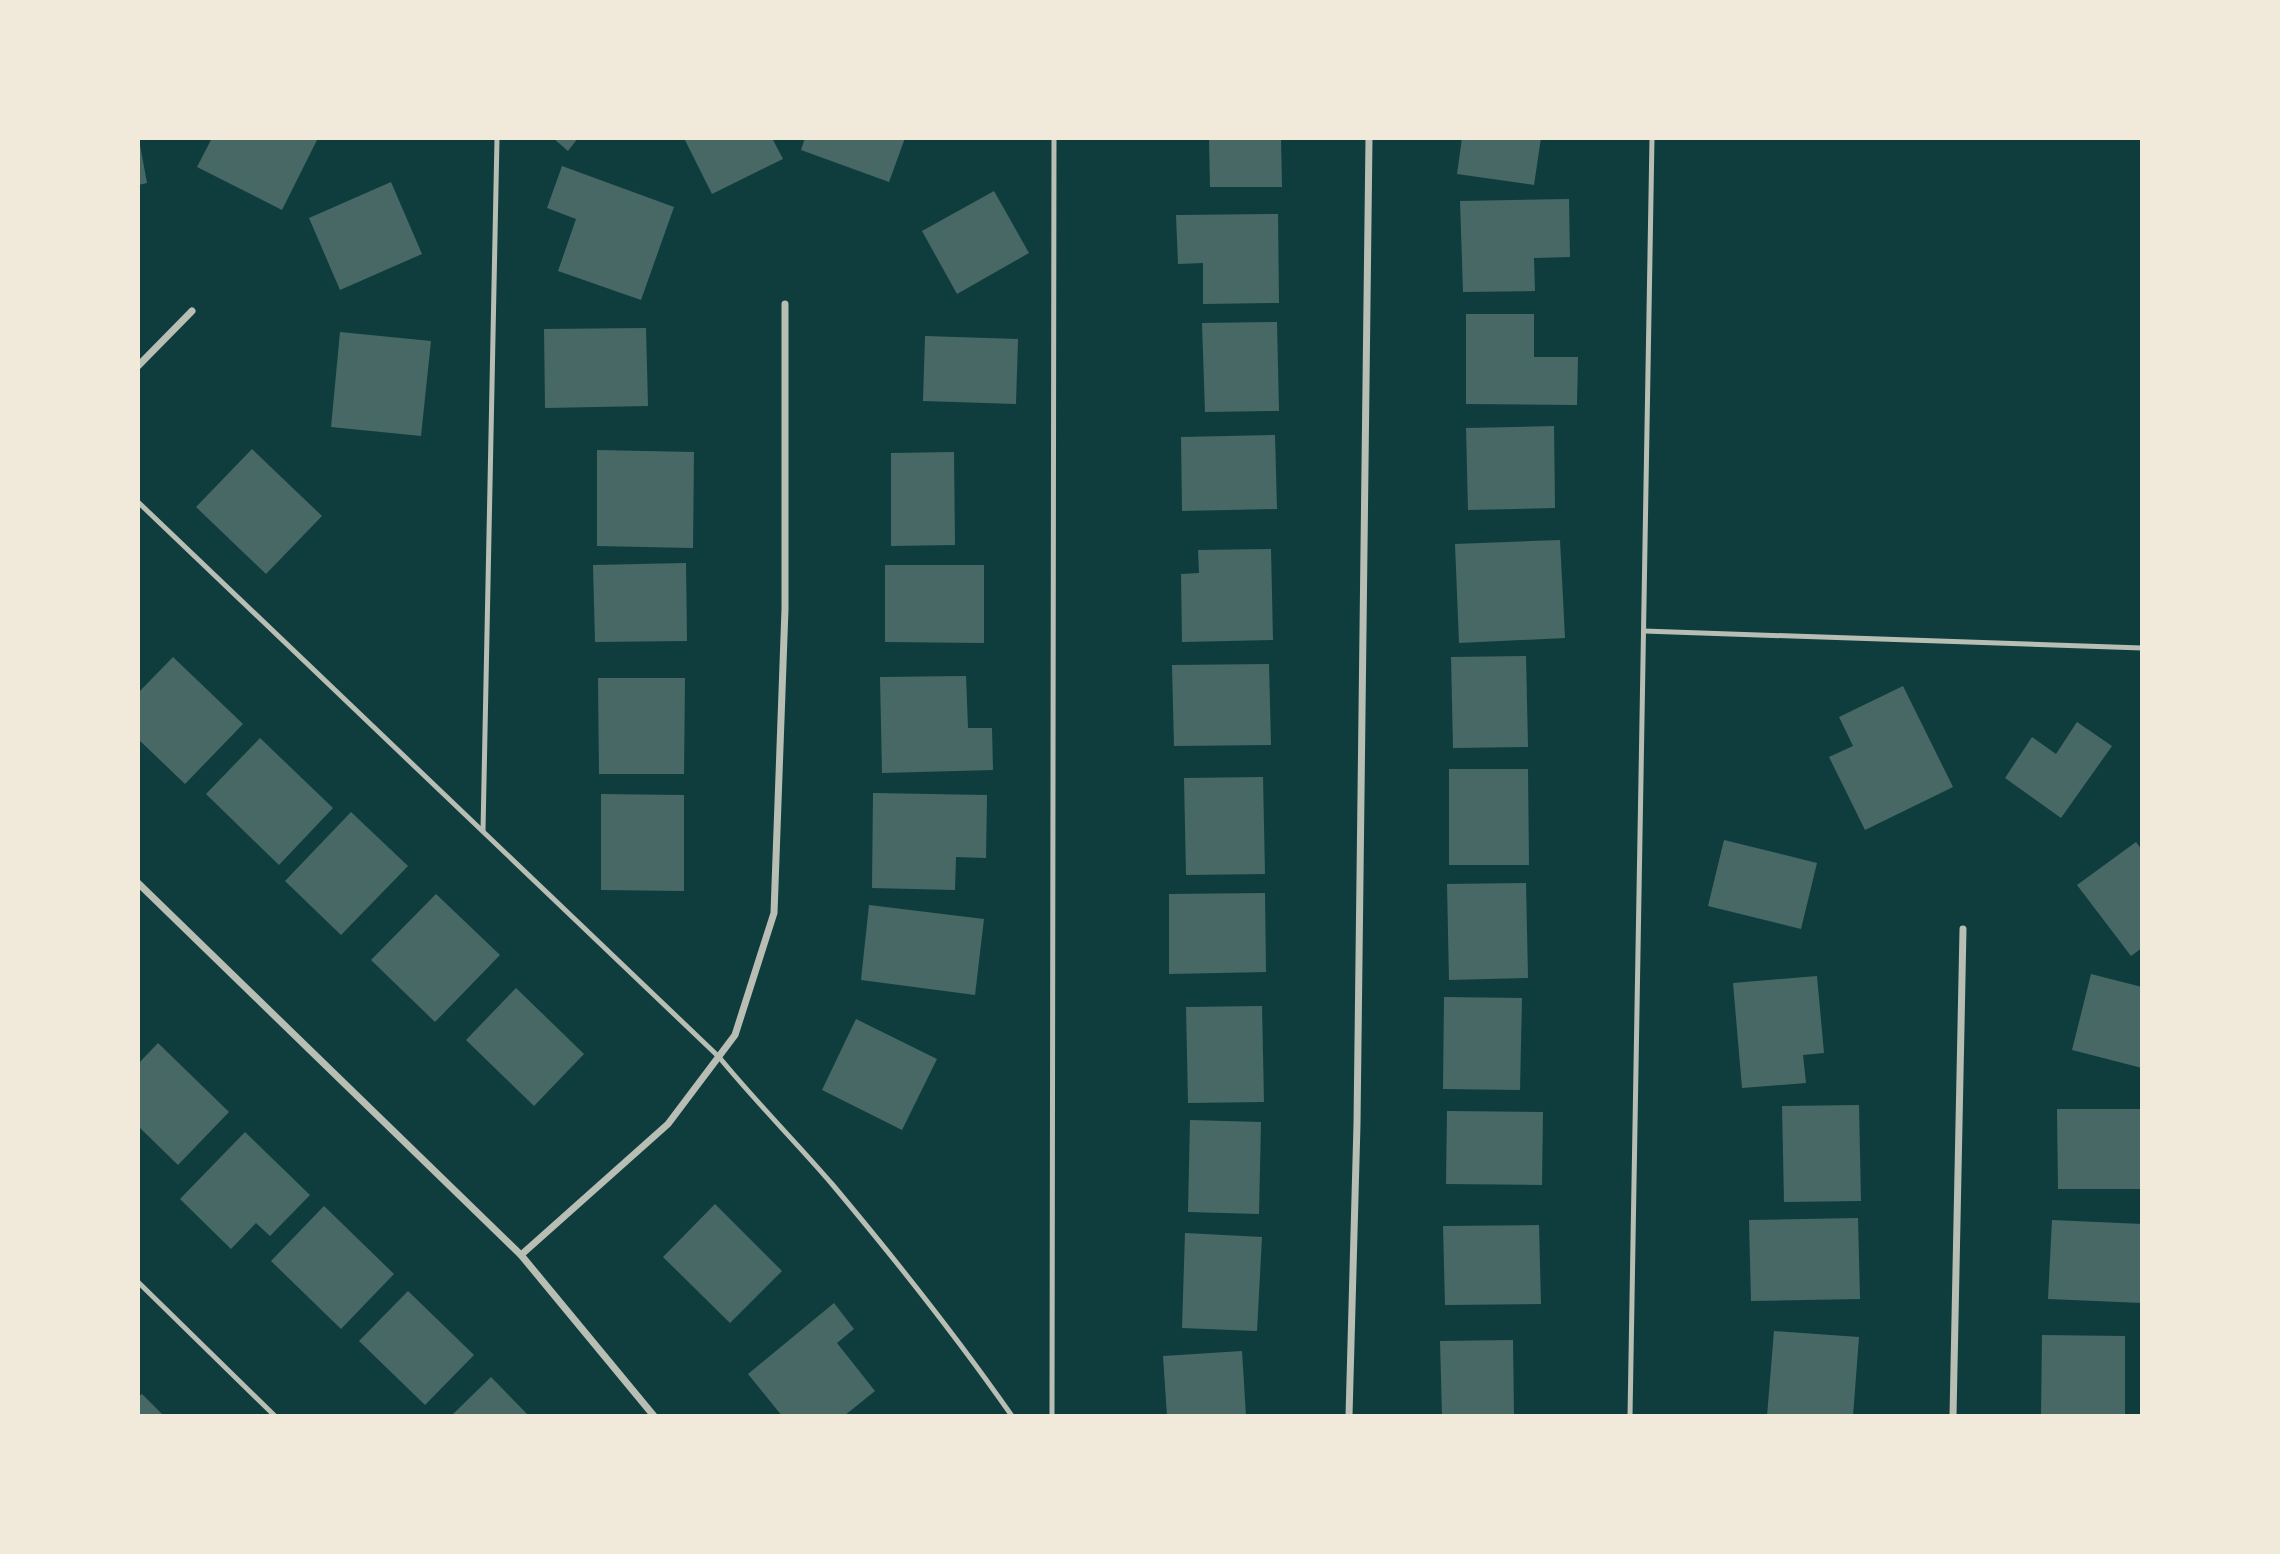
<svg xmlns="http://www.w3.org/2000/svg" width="2280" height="1554" viewBox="0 0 2280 1554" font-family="'Sofia Sans Condensed',sans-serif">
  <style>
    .building { fill: #486865 }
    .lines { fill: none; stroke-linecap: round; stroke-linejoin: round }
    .service { stroke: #b8beb3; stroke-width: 5 }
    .minor { stroke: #b8beb3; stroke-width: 7 }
  </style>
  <rect width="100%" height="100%" fill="#0f3d3e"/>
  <g class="building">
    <path d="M 212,138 L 318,138 L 282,210 L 197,167 Z"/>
    <path d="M 553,138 L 578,138 L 568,151 Z"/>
    <path d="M 684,138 L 772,138 L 783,159 L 712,194 Z"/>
    <path d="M 805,138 L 905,138 L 889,182 L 801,150 Z"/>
    <path d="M 1209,138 L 1281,138 L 1282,187 L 1210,187 Z"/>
    <path d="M 1462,138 L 1541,138 L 1534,185 L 1457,174 Z"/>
    <path d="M 140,145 L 147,183 L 138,185 L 138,146 Z"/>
    <path d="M 562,166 L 674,207 L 641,300 L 558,271 L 576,219 L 547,208 Z"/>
    <path d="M 391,182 L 422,254 L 340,290 L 309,218 Z"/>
    <path d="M 994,191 L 1029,253 L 957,294 L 922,231 Z"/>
    <path d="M 1569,199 L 1570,257 L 1534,258 L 1535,291 L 1463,292 L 1460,201 Z"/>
    <path d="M 1278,214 L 1279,303 L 1203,304 L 1203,263 L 1178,264 L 1176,215 Z"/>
    <path d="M 1466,314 L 1534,314 L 1534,357 L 1578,357 L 1577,405 L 1466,404 Z"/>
    <path d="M 1277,322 L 1279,411 L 1205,412 L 1202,323 Z"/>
    <path d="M 646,328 L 648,406 L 545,408 L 544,329 Z"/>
    <path d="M 340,332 L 431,341 L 421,436 L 331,427 Z"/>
    <path d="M 925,336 L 1018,339 L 1016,404 L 923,401 Z"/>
    <path d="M 1554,426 L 1555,508 L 1468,510 L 1466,428 Z"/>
    <path d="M 1275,435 L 1277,509 L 1182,511 L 1181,437 Z"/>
    <path d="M 252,449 L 322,516 L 266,574 L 196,507 Z"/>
    <path d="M 597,450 L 694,452 L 693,548 L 597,546 Z"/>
    <path d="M 954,452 L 955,545 L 891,546 L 891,453 Z"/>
    <path d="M 1560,540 L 1565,638 L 1459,643 L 1455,544 Z"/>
    <path d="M 1271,549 L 1273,640 L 1182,642 L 1181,574 L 1199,573 L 1198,550 Z"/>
    <path d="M 686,563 L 687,641 L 595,642 L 593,565 Z"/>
    <path d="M 885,565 L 984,565 L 984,643 L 885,642 Z"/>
    <path d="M 1526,656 L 1528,747 L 1453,748 L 1451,657 Z"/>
    <path d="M 173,657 L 243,724 L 185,784 L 138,739 L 138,693 Z"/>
    <path d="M 1269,664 L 1271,745 L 1174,746 L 1172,665 Z"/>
    <path d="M 966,676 L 968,728 L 992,728 L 993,770 L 882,773 L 880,677 Z"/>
    <path d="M 598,678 L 685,678 L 684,774 L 599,774 Z"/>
    <path d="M 1903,686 L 1953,787 L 1865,830 L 1829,757 L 1853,746 L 1839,717 Z"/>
    <path d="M 2077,722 L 2112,746 L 2061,818 L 2005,778 L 2032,737 L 2056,754 Z"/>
    <path d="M 260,738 L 333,808 L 279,865 L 206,794 Z"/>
    <path d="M 1449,769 L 1528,769 L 1529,865 L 1449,865 Z"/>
    <path d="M 1263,777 L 1265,874 L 1186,875 L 1184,778 Z"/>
    <path d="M 873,793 L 987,795 L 986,858 L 956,857 L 955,890 L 872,888 Z"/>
    <path d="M 601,794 L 684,795 L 684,891 L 601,890 Z"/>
    <path d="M 351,812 L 408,866 L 341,935 L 285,881 Z"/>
    <path d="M 1724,840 L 1817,863 L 1801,929 L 1708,906 Z"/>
    <path d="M 2136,842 L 2142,850 L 2142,948 L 2131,956 L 2077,885 Z"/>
    <path d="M 1526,883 L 1528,978 L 1449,980 L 1447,884 Z"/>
    <path d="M 1265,893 L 1266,972 L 1169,974 L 1169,894 Z"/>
    <path d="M 436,894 L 500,955 L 435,1022 L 371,960 Z"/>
    <path d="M 869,905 L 984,919 L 975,995 L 861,980 Z"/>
    <path d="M 2091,974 L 2142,987 L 2142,1068 L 2072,1050 Z"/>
    <path d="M 1817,976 L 1824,1053 L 1803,1055 L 1806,1083 L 1742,1088 L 1733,983 Z"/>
    <path d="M 516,988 L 584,1054 L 534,1106 L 466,1040 Z"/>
    <path d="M 1444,997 L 1522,998 L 1520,1090 L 1443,1089 Z"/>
    <path d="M 1262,1006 L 1264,1102 L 1188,1103 L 1186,1007 Z"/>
    <path d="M 856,1019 L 937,1059 L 902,1130 L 822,1090 Z"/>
    <path d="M 158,1043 L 229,1112 L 178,1165 L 138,1126 L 138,1064 Z"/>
    <path d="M 1859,1105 L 1861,1201 L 1784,1202 L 1782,1106 Z"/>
    <path d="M 2057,1109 L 2140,1109 L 2141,1189 L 2058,1189 Z"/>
    <path d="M 1447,1111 L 1543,1112 L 1542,1185 L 1446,1184 Z"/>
    <path d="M 1190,1120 L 1261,1122 L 1259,1214 L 1188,1212 Z"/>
    <path d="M 245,1132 L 310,1195 L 270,1236 L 256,1223 L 231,1249 L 180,1199 Z"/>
    <path d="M 715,1204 L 782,1271 L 730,1323 L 663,1257 Z"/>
    <path d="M 324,1206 L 394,1274 L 341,1329 L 271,1261 Z"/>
    <path d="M 1858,1218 L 1860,1299 L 1751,1301 L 1749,1220 Z"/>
    <path d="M 2052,1220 L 2142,1224 L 2142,1303 L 2048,1299 Z"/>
    <path d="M 1539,1225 L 1541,1304 L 1445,1305 L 1443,1226 Z"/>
    <path d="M 1185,1233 L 1262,1237 L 1257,1331 L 1182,1328 Z"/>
    <path d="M 408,1291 L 474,1355 L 425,1405 L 359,1341 Z"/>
    <path d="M 834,1303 L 854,1329 L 837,1343 L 875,1391 L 844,1416 L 782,1416 L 748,1374 Z"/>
    <path d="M 1774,1331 L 1859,1337 L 1853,1416 L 1767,1416 Z"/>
    <path d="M 2042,1335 L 2125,1336 L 2125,1416 L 2041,1416 Z"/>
    <path d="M 1513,1340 L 1514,1416 L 1442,1416 L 1440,1341 Z"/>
    <path d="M 1242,1351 L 1246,1416 L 1167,1416 L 1163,1356 Z"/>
    <path d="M 491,1377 L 529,1416 L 451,1416 Z"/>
    <path d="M 142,1394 L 164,1416 L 138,1416 L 138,1397 Z"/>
  </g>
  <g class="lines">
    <g class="service">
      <path d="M 138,502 L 719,1057 C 755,1101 795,1141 832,1184 C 895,1259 956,1336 1012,1416"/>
      <path d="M 1644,631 L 2142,648"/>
      <path d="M 483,831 L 497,138"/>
      <path d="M 138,1282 L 275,1416"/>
      <path d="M 1052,1416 L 1054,138"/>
      <path d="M 1630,1416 L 1652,138"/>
    </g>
    <g class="minor">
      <path d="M 138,366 L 192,311"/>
      <path d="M 138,883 L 521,1255 L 654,1416"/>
      <path d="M 521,1255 L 668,1124 L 735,1035 L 774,913 L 785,609 L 785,304"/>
      <path d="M 1349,1416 L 1357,1124 L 1369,138"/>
      <path d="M 1953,1416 L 1963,929"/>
    </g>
  </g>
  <rect width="2280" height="1554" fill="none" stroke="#f1e9da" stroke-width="280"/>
</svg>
